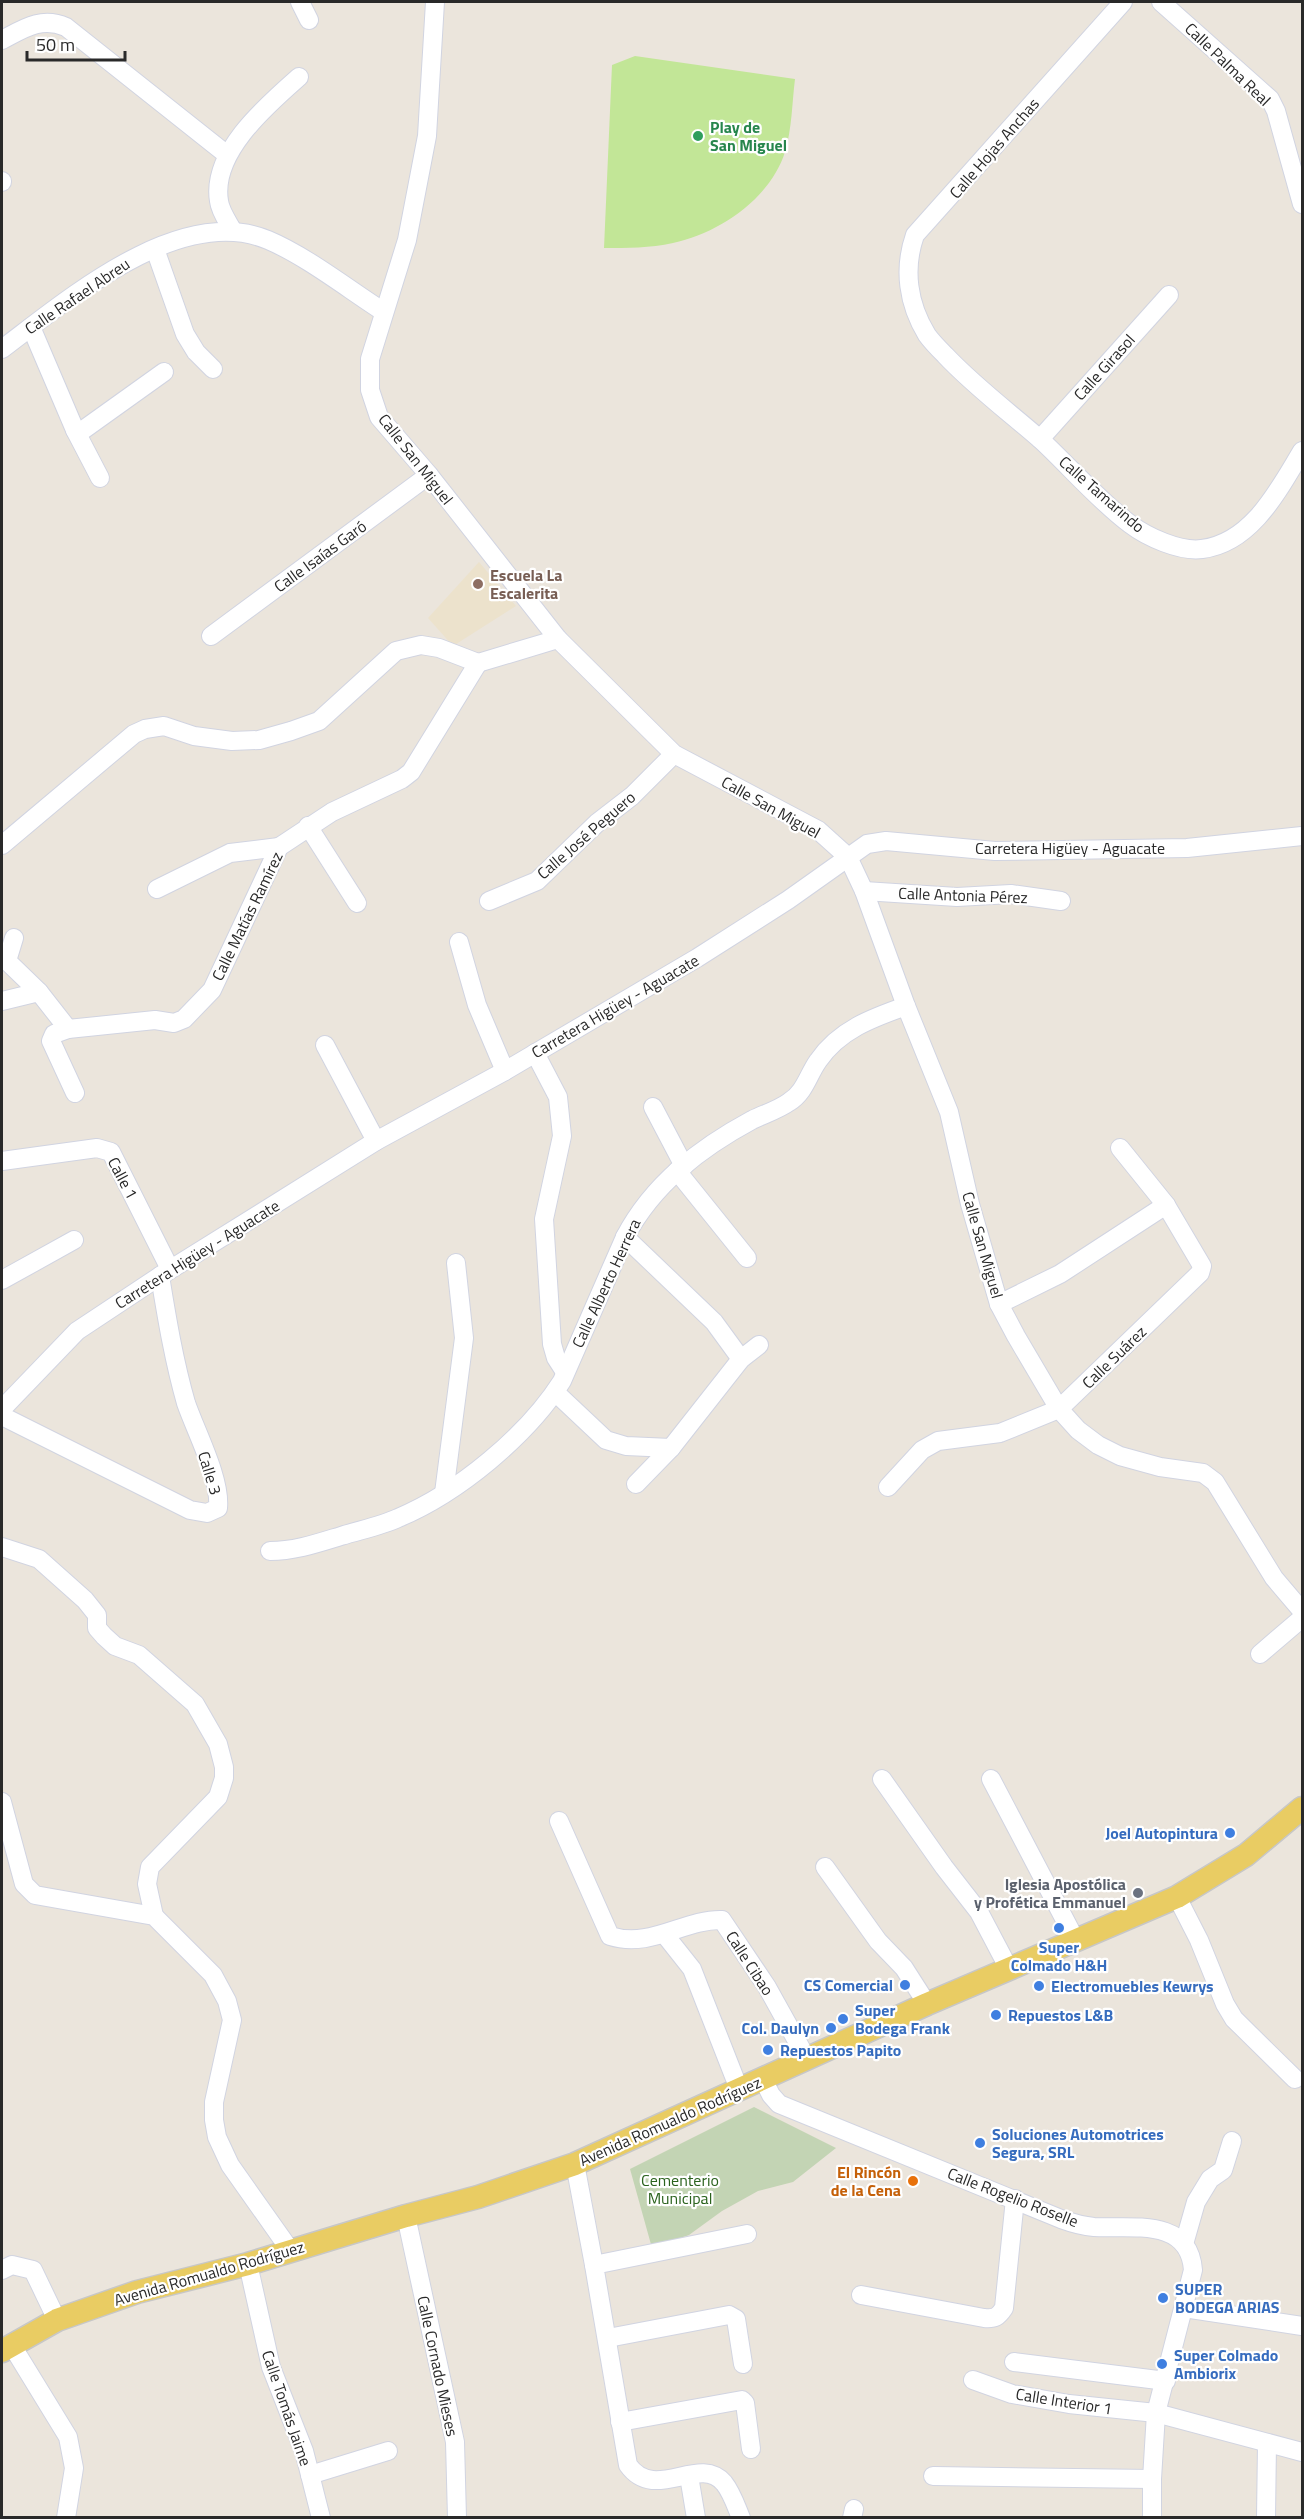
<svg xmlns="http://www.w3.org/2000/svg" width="1304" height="2519" viewBox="0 0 1304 2519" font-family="'Titillium Web',sans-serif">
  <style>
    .education { fill: #ece2cc }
    .cemetery { fill: #c3d4b4 }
    .pitch { fill: #c2e697 }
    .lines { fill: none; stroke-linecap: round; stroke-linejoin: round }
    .minor-casing { stroke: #d1d4e1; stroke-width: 20 }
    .major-casing { stroke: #c7c7c7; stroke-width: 25 }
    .minor { stroke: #fff; stroke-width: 18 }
    .major { stroke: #e9cc63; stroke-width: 22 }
    .leisure-dot { fill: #2e9e5b; stroke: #fff; stroke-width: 2 }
    .education-dot { fill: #8d6e63; stroke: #fff; stroke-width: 2 }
    .shop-dot { fill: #3f7fe0; stroke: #fff; stroke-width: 2 }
    .worship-dot { fill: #6b7280; stroke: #fff; stroke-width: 2 }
    .food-dot { fill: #e8710a; stroke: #fff; stroke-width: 2 }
    .labels { text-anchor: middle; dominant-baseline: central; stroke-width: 4.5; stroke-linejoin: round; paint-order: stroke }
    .street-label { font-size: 16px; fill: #292929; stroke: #fff }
    .leisure-label { font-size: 16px; font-weight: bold; fill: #27864d; stroke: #fff; text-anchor: start }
    .education-label { font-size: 16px; font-weight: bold; fill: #785e54; stroke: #fff; text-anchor: start }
    .shop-label { font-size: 16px; font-weight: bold; fill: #366cbe; stroke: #fff; text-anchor: start }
    .worship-label { font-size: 16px; font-weight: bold; fill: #5b616d; stroke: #fff; text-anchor: end }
    .food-label { font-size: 16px; font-weight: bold; fill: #c56008; stroke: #fff; text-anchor: end }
    .park-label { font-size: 16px; fill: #2a621d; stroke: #fff }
  </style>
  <rect width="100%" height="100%" fill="#ebe5dc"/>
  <path class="education" d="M 479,562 L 516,606 L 453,646 L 428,618 Z"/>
  <path class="cemetery" d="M 754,2107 L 836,2148 L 793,2182 L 758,2191 L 722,2211 L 689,2235 L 652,2248 L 630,2169 Z"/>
  <path class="pitch" d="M 635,56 L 795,79 C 792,103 792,129 785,152 C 770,199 719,233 673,243 C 650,248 627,248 604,248 L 612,65 Z"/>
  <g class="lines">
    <defs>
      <g id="minor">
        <path d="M 300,2 L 309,20"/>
        <path d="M 435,2 L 427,136 L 407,240 L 370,359 L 370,390 L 379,417 L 429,475 L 558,639 L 674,754 L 818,830 L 848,857 L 864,891 L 906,1006 L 949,1112 L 970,1204 L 999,1304 L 1016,1336 L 1059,1409 L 1078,1430 L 1098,1445 L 1120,1456 L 1160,1467 L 1203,1473 L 1215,1482 L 1274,1578 L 1302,1611"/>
        <path d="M 1123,2 L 915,235 C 903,269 908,304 927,335 C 932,342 939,349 945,355 C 974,386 1009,412 1041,440 C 1070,467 1099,501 1130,524 C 1147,537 1180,552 1202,549 C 1252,543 1279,489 1302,451"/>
        <path d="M 1161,2 L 1270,99 L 1276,111 L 1302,204"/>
        <path d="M 2,40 C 23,29 41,16 66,27 L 226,154"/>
        <path d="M 2,181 L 2,182"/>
        <path d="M 233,231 C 228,222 220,211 219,201 C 211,153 266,106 299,77"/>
        <path d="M 155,249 L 185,334 L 196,352 L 213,369"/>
        <path d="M 31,327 L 75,430 L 83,430 L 164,372"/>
        <path d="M 2,349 C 67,300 180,203 268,240 C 306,256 348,289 384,312"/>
        <path d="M 75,430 L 100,478"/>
        <path d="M 1040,439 L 1169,295"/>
        <path d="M 211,636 L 429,475"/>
        <path d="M 308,826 L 357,903"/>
        <path d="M 2,845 L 134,734 L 145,729 L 164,726 L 194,736 L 232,741 L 259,740 L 291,731 L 319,721 L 396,651 L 421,645 L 439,648 L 478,663 L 558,639"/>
        <path d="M 157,889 L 230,853 L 279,847"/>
        <path d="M 864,891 L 957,897 L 1011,894 L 1061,901"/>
        <path d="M 489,901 L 537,881 L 597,823 L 632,796 L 674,754"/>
        <path d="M 14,938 L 7,961 L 39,992"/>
        <path d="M 459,942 L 477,1005 L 505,1071"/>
        <path d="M 2,1001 L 39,992 L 68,1029"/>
        <path d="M 325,1045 L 376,1141"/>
        <path d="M 535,1053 L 558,1097 L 562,1136 L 544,1219 L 552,1344 L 556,1358 L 565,1372"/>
        <path d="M 75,1093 L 51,1041 L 54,1034 L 68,1029 L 155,1020 L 174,1023 L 184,1019 L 212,990 L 279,847 L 332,812 L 402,779 L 411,772 L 478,663"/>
        <path d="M 653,1107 L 684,1166"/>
        <path d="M 2,1161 L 97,1148 L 111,1152 L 170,1269"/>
        <path d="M 677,1171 L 747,1258"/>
        <path d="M 625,1237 L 714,1322 L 741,1359"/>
        <path d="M 2,1280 L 74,1240"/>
        <path d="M 999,1304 L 1060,1274 L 1166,1205"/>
        <path d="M 555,1392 L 606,1440 L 626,1446 L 671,1448"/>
        <path d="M 2,1409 L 77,1331 L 160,1276 L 376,1141 L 505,1071 L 697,958 L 788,900 L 867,844 L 886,841 L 995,851 L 1187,848 L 1302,836"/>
        <path d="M 2,1416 L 190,1510 L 207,1513 L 218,1508 C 221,1479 196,1432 186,1403 C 174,1361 167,1319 160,1276"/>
        <path d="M 636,1484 L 671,1448 L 741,1359 L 759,1345"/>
        <path d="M 888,1487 L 922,1450 L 938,1441 L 1000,1433 L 1059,1409 L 1200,1273 L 1202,1266 L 1166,1205 L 1120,1148"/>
        <path d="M 444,1493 L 464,1338 L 456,1263"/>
        <path d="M 2,1547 L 39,1559 L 85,1600 L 97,1615 L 97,1628 L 104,1636 L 115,1646 L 139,1655 L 195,1704 L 218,1744 L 224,1767 L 224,1778 L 218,1797 L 150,1867 L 147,1884 L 154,1916"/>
        <path d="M 270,1551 C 295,1551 318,1543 341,1536 C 360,1530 381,1526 398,1518 C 458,1493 527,1436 562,1381 L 625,1237 C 653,1184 700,1148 752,1120 C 764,1114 778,1110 789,1102 C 805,1092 808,1075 818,1061 C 839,1030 872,1018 906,1006"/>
        <path d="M 1260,1654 L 1302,1618"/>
        <path d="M 882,1779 L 944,1867 L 979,1912 L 1009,1969"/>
        <path d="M 991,1779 L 1076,1941"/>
        <path d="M 2,1802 L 24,1884 L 35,1895 L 154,1916 L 213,1975 L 227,2001 L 232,2020 L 214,2102 L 214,2120 L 217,2137 L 230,2165 L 290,2250"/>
        <path d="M 559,1821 L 610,1936 C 651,1949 684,1919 722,1920 L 767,1987 L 807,2059"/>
        <path d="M 825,1867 L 878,1941 L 904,1968 L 927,2004"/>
        <path d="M 1177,1897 L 1199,1940 L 1225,2004 L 1234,2019 L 1295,2079"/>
        <path d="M 665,1935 L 692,1969 L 739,2089"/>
        <path d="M 763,2079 L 771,2095 L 779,2104 L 1061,2219 C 1072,2223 1082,2226 1094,2227 C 1131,2229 1189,2217 1193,2270 L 1156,2413 L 1152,2479 L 1152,2518"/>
        <path d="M 575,2164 L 594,2265"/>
        <path d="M 406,2216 L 455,2442 L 457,2518"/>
        <path d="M 1184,2244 L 1196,2202 L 1210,2179 L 1223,2170 L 1232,2141"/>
        <path d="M 248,2264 L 271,2367 L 304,2451 L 321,2518"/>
        <path d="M 2,2270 L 12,2265 L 33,2270 L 57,2320"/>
        <path d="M 861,2295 L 984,2318 C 995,2319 998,2317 1004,2308 L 1015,2199"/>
        <path d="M 1184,2308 L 1302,2326"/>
        <path d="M 608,2338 L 729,2315 L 736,2319 L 743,2364"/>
        <path d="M 11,2344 L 68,2437 L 74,2468 L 66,2518"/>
        <path d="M 1014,2362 L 1166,2381"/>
        <path d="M 973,2380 L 1012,2394 L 1069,2404 L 1156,2413 L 1302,2452"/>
        <path d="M 620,2422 L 742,2400 L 745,2403 L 751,2449"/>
        <path d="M 310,2475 L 388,2451"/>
        <path d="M 689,2476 L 696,2518"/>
        <path d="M 933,2476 L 1152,2479"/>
        <path d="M 741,2518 C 736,2506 732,2493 724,2483 C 699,2454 655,2503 628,2465 L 594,2265 L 747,2234"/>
        <path d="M 852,2518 L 854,2509"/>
        <path d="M 1266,2518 L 1267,2443"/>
      </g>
      <path id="major" d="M 2,2351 L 57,2320 L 137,2292 L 248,2264 L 406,2216 L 478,2197 L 575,2164 L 927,2004 L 1177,1897 L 1246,1855 L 1302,1808"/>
    </defs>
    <use href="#minor" class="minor-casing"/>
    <use href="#major" class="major-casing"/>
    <use href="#minor" class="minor"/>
    <use href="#major" class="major"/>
  </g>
  <circle class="leisure-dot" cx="698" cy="136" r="6"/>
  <circle class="education-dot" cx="478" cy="584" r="6"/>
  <g class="shop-dot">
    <circle cx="1230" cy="1833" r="6"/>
    <circle cx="1059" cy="1928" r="6"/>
    <circle cx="905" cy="1985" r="6"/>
    <circle cx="1039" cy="1986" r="6"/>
    <circle cx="996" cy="2015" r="6"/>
    <circle cx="843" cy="2019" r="6"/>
    <circle cx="831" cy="2028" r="6"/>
    <circle cx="768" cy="2050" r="6"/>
    <circle cx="980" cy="2143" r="6"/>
    <circle cx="1163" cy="2298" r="6"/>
    <circle cx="1162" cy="2364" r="6"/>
  </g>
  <circle class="worship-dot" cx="1138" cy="1893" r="6"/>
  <circle class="food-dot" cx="913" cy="2181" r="6"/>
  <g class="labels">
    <g class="street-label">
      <text transform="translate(1228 64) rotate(44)">Calle Palma Real</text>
      <text transform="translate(994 148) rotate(-49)">Calle Hojas Anchas</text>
      <text transform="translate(77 296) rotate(-34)">Calle Rafael Abreu</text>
      <text transform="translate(1104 367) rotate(-48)">Calle Girasol</text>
      <text transform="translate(416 459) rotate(52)">Calle San Miguel</text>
      <text transform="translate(1102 494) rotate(41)">Calle Tamarindo</text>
      <text transform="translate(320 556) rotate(-36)">Calle Isaías Garó</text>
      <text transform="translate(771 807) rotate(29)">Calle San Miguel</text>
      <text transform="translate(586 835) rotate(-41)">Calle José Peguero</text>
      <text x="1070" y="848">Carretera Higüey - Aguacate</text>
      <text transform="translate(963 895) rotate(2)">Calle Antonia Pérez</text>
      <text transform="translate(247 916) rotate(-64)">Calle Matías Ramírez</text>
      <text transform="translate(615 1006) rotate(-30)">Carretera Higüey - Aguacate</text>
      <text transform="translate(123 1178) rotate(62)">Calle 1</text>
      <text transform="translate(983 1245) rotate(74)">Calle San Miguel</text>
      <text transform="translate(197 1254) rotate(-32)">Carretera Higüey - Aguacate</text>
      <text transform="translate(606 1283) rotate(-65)">Calle Alberto Herrera</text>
      <text transform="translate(1114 1357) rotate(-44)">Calle Suárez</text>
      <text transform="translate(210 1473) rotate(73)">Calle 3</text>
      <text transform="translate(750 1963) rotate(57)">Calle Cibao</text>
      <text transform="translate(670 2121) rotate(-24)">Avenida Romualdo Rodríguez</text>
      <text transform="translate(1013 2197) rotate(21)">Calle Rogelio Roselle</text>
      <text transform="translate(209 2273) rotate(-16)">Avenida Romualdo Rodríguez</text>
      <text transform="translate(438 2366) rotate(78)">Calle Cornado Mieses</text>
      <text transform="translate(1064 2401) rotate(9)">Calle Interior 1</text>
      <text transform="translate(287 2408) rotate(71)">Calle Tomás Jaime</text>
    </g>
    <g class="leisure-label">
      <text x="710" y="127">Play de<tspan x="710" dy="18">San Miguel</tspan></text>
    </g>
    <g class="education-label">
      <text x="490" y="575">Escuela La<tspan x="490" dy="18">Escalerita</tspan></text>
    </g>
    <g class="shop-label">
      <text x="1218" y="1833" text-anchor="end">Joel Autopintura</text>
      <text x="1059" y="1947" text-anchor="middle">Super<tspan x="1059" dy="18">Colmado H&amp;H</tspan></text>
      <text x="893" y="1985" text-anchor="end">CS Comercial</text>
      <text x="1051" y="1986">Electromuebles Kewrys</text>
      <text x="855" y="2010">Super<tspan x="855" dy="18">Bodega Frank</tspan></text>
      <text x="1008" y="2015">Repuestos L&amp;B</text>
      <text x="819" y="2028" text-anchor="end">Col. Daulyn</text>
      <text x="780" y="2050">Repuestos Papito</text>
      <text x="992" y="2134">Soluciones Automotrices<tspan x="992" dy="18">Segura, SRL</tspan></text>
      <text x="1175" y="2289">SUPER<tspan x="1175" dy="18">BODEGA ARIAS</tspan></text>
      <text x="1174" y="2355">Super Colmado<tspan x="1174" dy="18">Ambiorix</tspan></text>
    </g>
    <g class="worship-label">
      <text x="1126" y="1884">Iglesia Apostólica<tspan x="1126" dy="18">y Profética Emmanuel</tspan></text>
    </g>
    <g class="food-label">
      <text x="901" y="2172">El Rincón<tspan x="901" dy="18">de la Cena</tspan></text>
    </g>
    <g class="park-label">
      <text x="680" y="2180">Cementerio<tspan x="680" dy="18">Municipal</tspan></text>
    </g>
  </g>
  <rect width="1304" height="2519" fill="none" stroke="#292929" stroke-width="6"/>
  <path d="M27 51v9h98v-9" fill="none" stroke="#292929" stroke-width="3"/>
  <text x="36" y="51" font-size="18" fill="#292929" stroke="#ffffff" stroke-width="4.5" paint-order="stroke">50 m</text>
</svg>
